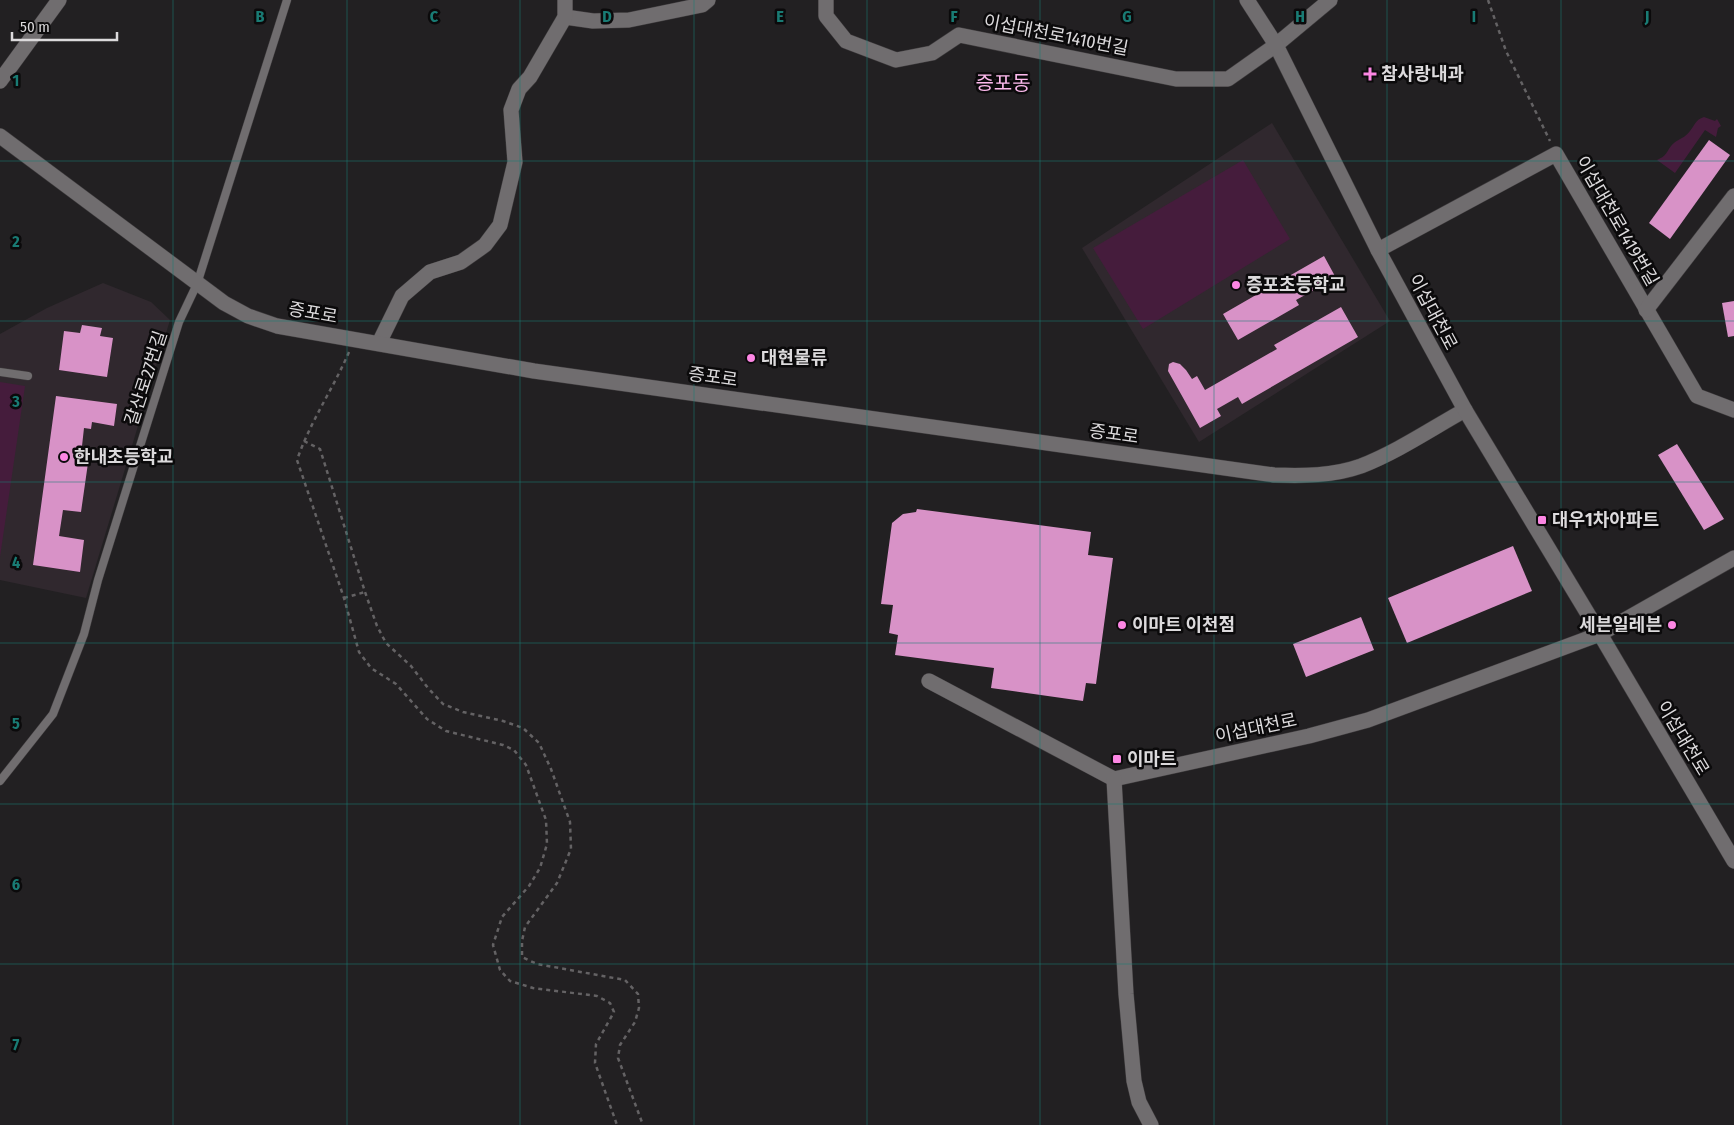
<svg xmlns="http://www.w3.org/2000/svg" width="1734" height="1125" viewBox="0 0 1734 1125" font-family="'Fira Sans Condensed','Noto Sans KR',sans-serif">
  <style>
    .built { fill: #30282e }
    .green { fill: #451c3c }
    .building { fill: #d892c7 }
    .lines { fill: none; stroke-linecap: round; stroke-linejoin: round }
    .service-casing { stroke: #3e3b3d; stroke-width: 9 }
    .minor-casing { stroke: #3e3b3d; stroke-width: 16 }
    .tertiary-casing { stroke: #3e3b3d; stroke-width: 16 }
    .secondary-casing { stroke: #3e3b3d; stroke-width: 16 }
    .path { stroke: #646264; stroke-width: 2.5; stroke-dasharray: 4 4; stroke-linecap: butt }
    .service { stroke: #706d6f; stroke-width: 8 }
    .minor { stroke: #706d6f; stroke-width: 15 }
    .tertiary { stroke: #706d6f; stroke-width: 15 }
    .secondary { stroke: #706d6f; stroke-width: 15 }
    .grid { fill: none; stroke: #197b74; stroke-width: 1; stroke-opacity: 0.55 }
    .poi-dot { fill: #fc86e3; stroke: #0b0a0b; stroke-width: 2 }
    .labels { text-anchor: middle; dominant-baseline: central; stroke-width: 5; stroke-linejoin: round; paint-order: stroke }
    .street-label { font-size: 18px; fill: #dcdadc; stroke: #0b0a0b }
    .poi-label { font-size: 18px; font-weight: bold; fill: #dcdadc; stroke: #0b0a0b; text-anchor: start }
    .quarter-label { font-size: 20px; fill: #fdbaed; stroke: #0b0a0b }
    .grid-label { font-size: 16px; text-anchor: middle; font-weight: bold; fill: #197b74; stroke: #0b0a0b; stroke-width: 5; stroke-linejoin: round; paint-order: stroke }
  </style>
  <rect width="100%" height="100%" fill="#222022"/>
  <g class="built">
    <path d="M 1272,123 L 1390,321 L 1199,442 L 1082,248 Z"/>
    <path d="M 103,283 L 151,302 L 170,320 L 86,598 L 0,580 L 0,334 L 47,308 Z"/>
  </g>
  <g class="green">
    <path d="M 1704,117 L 1715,121 L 1717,119 L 1721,126 L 1718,128 L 1716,137 L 1705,130 L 1675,173 L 1657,160 C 1669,155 1666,150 1674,143 C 1679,139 1686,137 1690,131 C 1695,125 1695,120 1704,117 Z"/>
    <path d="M 1243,160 L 1290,239 L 1143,329 L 1093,248 Z"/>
    <path d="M 0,382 L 25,386 L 0,557 Z"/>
  </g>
  <g class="building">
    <path d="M 1709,140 L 1730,155 L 1670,239 L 1649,223 Z"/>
    <path d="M 1324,256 L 1336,278 L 1296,300 L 1299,305 L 1238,340 L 1223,314 Z"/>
    <path d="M 1734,301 L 1734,336 L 1728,337 L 1722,303 Z"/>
    <path d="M 1341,307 L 1358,337 L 1242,404 L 1238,397 L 1217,409 L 1221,416 L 1200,428 L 1168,371 L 1169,364 L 1173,362 L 1180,364 L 1186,370 L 1192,379 L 1197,376 L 1205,390 L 1277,349 L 1274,345 Z"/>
    <path d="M 82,325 L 102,328 L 100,336 L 113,338 L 107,377 L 59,370 L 64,331 L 80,333 Z"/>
    <path d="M 56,396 L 117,404 L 114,426 L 92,422 L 91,429 L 84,428 L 81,455 L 89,456 L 81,512 L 63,510 L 59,536 L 84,540 L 80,572 L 33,565 Z"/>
    <path d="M 1677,444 L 1724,519 L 1704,530 L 1658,455 Z"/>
    <path d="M 917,509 L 1091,532 L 1088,555 L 1113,558 L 1096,684 L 1086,683 L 1083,701 L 991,688 L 994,668 L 895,655 L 898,635 L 889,633 L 893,605 L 881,604 L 892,523 L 903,514 L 916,512 Z"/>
    <path d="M 1513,546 L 1532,591 L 1407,643 L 1388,598 Z"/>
    <path d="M 1361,617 L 1374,650 L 1306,677 L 1293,644 Z"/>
  </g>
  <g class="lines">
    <defs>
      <g id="service">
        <path d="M 0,372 L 28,376"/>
        <path d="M 0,781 L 53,714 L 84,634 L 98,580 L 179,322 L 197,284 L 287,0"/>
      </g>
      <g id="minor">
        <path d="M 826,0 L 826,16 L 846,41 L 896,60 L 932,53 L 959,35 L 1176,79 L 1228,79 L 1276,45 L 1330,0"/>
        <path d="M 565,17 L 593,21 L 629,20 L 702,5 L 708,0"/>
        <path d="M 1378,250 L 1556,154 L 1697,396 L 1734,410"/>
        <path d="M 1646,310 L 1734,196"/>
        <path d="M 379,343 L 402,296 L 430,272 L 461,262 L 485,245 L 500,225 L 515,162 L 511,110 L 519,89 L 530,77 L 565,17 L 565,0"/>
        <path d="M 929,681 L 1114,779 L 1309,736 L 1368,720 L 1600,634 L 1734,558"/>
        <path d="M 1114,779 L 1126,994 L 1134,1081 L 1139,1102 L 1151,1125"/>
      </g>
      <g id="tertiary">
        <path d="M 0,81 L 59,0"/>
        <path d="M 0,136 L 224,303 L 248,316 L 277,326 L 534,371 L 1274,475 C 1303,476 1333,476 1361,466 C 1397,452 1431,429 1465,410"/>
      </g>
      <path id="secondary" d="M 1247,0 L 1276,45 L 1378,250 L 1465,410 L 1600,634 L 1734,861"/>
    </defs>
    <use href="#service" class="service-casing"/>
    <use href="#minor" class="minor-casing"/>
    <use href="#tertiary" class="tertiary-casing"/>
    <use href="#secondary" class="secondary-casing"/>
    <g class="path">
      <path d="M 1488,0 L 1506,51 L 1550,141"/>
      <path d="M 349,352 C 333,389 310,422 297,460 L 344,598 L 359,652 L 371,668 L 396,684 L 427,719 L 446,731 L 503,745 L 514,750 L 526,765 L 546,820 L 547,844 L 540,868 L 529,886 L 502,917 L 493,945 L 500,970 L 510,981 L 533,988 L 597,996 L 610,1003 L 614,1012 L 596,1044 L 595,1063 L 617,1125"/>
      <path d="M 304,441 L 320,449 L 365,592 L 377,626 L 386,643 L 411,666 L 428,688 L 443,704 L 463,712 L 503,721 L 523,728 L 539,743 L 551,769 L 570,822 L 571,849 L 557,883 L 525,927 L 522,941 L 522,957 L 537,964 L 625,980 L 638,994 L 639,1008 L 635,1022 L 620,1045 L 618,1058 L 643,1125"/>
      <path d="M 344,598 L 365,592"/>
    </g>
    <use href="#service" class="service"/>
    <use href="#minor" class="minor"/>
    <use href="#tertiary" class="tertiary"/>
    <use href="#secondary" class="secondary"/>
  </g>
  <path class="grid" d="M 173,0 L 173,1125M 347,0 L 347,1125M 520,0 L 520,1125M 694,0 L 694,1125M 867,0 L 867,1125M 1040,0 L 1040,1125M 1214,0 L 1214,1125M 1387,0 L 1387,1125M 1561,0 L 1561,1125M 0,161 L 1734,161M 0,321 L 1734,321M 0,482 L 1734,482M 0,643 L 1734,643M 0,804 L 1734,804M 0,964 L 1734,964"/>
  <g class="poi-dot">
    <path d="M1367.5 66.5h5v5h5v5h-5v5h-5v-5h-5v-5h5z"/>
    <circle cx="1236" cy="285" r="5"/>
    <circle cx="751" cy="358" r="5"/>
    <circle cx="64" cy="457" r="5"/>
    <rect x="1537" y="515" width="10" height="10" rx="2.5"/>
    <circle cx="1122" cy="625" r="5"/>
    <circle cx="1672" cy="625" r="5"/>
    <rect x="1112" y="754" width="10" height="10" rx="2.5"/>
  </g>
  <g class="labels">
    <g class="street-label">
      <text transform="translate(1056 35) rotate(11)">이섭대천로1410번길</text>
      <text transform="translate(1617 221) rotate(60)">이섭대천로1419번길</text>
      <text transform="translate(1433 312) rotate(62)">이섭대천로</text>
      <text transform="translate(313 313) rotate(10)">증포로</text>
      <text transform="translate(713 377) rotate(8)">증포로</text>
      <text transform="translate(146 378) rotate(-72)">갈산로27번길</text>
      <text transform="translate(1114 434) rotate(8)">증포로</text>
      <text transform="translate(1256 728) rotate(-12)">이섭대천로</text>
      <text transform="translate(1683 738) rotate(59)">이섭대천로</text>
    </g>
    <g class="poi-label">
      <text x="1381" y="74">참사랑내과</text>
      <text x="1246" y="285">증포초등학교</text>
      <text x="761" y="358">대현물류</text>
      <text x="74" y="457">한내초등학교</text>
      <text x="1552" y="520">대우1차아파트</text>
      <text x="1132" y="625">이마트 이천점</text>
      <text x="1662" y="625" text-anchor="end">세븐일레븐</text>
      <text x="1127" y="759">이마트</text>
    </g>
    <g class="quarter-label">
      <text x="1003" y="83">증포동</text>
    </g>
  </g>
  <g class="grid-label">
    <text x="260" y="22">B</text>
    <text x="434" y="22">C</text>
    <text x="607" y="22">D</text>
    <text x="780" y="22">E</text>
    <text x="954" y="22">F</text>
    <text x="1127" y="22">G</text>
    <text x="1300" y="22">H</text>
    <text x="1474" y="22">I</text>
    <text x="1647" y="22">J</text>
    <text x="16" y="86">1</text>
    <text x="16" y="247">2</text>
    <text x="16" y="407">3</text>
    <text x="16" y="568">4</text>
    <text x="16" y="729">5</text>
    <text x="16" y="890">6</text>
    <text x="16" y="1050">7</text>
  </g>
  <path d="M12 32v8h105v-8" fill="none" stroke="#dcdadc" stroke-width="2.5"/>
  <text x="20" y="32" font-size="15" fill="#dcdadc" stroke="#0b0a0b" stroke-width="4" paint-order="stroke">50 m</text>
</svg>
